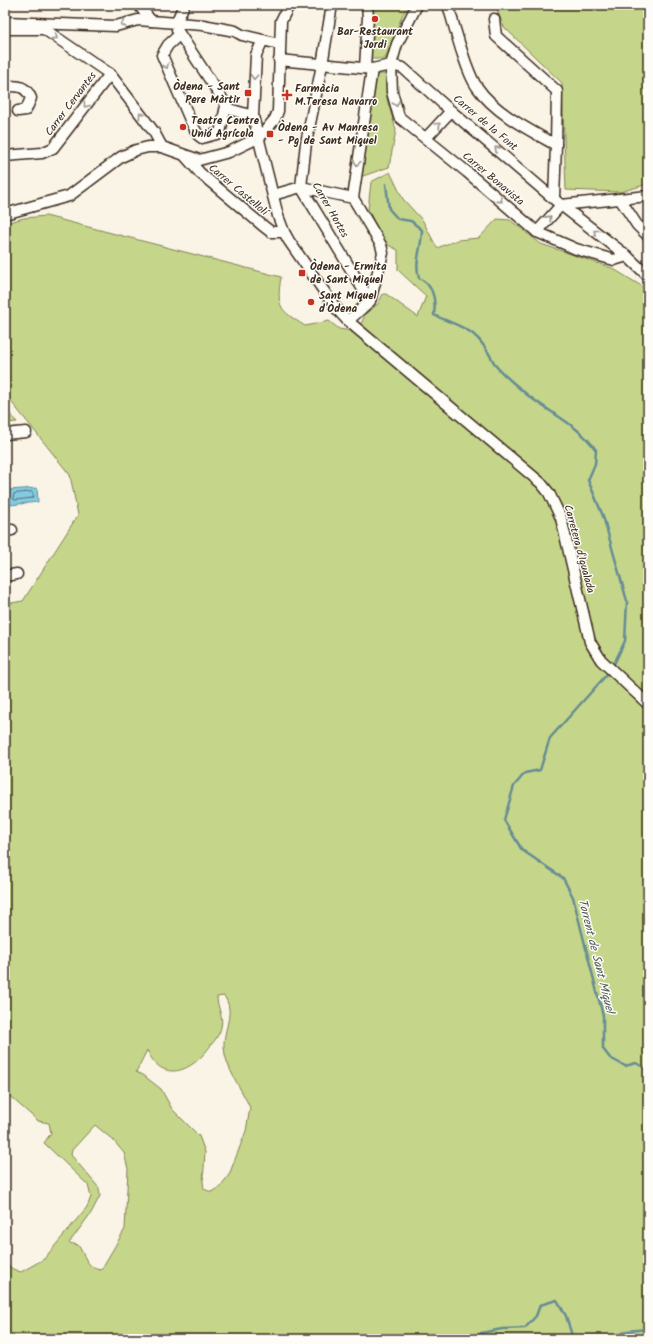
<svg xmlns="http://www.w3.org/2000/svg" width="653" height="1344" viewBox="0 0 653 1344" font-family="Kalam,sans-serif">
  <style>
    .green { fill: #c5d68a; stroke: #808054; fill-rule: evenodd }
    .water { fill: #82cce3; stroke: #668b94 }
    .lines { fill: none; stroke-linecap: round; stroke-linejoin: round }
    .shore { stroke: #576b6d; stroke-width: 1 }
    .stream { stroke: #668b94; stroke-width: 2.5 }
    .minor-casing { stroke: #3b2a1e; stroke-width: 13 }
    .minor { stroke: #fdfcf7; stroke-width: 10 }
    .oneway { stroke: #9c938a }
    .poi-dot { fill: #c8321e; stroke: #fdfcf7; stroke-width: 1.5 }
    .labels { text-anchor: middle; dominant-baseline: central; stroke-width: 3; stroke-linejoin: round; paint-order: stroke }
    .poi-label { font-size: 11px; font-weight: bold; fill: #3b2a1e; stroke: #fdfcf7; text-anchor: start }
    .street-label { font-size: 11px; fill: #3b2a1e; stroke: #fdfcf7 }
    .water-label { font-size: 12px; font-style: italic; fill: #505b59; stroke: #fdfcf7 }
  </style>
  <rect width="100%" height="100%" fill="#faf4e6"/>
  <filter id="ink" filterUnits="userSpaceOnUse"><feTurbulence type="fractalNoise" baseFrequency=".025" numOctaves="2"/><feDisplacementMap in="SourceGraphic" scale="8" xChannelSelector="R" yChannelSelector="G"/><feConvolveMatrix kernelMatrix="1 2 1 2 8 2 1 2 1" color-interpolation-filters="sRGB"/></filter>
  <g filter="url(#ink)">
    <g class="green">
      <path d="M 371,5 L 409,5 L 403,14 L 385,59 L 367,59 Z"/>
      <path d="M 495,5 L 648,5 L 648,184 L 620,192 L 566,190 L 562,83 L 504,27 Z"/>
      <path d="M 375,74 L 388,74 L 387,99 L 396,130 L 389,167 L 360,177 Z"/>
      <path d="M 390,172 L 403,199 L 423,221 L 437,248 L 457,240 L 479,238 L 497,219 L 510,220 L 541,244 L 612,268 L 648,290 L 648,1339 L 5,1339 L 5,1263 L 13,1269 L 21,1272 L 44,1259 L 87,1207 L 91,1197 L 88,1185 L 44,1143 L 51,1133 L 49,1123 L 38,1121 L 5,1092 L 5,604 L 23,601 L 78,515 L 70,475 L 5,394 L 5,223 L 24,218 L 46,216 L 281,277 C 276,308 280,310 305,326 L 329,321 L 339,329 L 352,331 L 362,322 L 365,314 L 378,304 L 383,294 L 386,294 L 418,317 L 426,296 L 398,270 L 398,250 L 384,243 L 368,209 L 371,182 ZM 224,996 C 236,1012 223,1029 224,1047 C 225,1068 242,1089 250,1108 L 246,1131 L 229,1175 L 219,1188 L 211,1192 L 204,1189 L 203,1182 L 205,1152 L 199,1136 L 172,1109 L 161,1089 L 143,1075 L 136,1072 L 147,1050 C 163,1086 194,1070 211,1045 C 215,1040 220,1034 221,1027 C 224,1016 217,1008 217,997 ZM 95,1125 L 113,1140 L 124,1153 L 128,1169 L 125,1229 L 101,1270 C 87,1269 85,1255 78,1245 L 69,1243 L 91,1213 L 100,1196 L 99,1188 L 71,1155 L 72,1150 Z"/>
      <path d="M 5,409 L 17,422 L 5,423 Z"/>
    </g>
    <path class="water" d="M 37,488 L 38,502 L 10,505 L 8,490 Z"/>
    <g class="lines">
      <path class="shore" d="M 32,492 L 34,497 L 32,498 L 15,500 L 13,499 L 14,494 Z"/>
      <g class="stream">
        <path d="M 386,184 L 389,209 L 398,219 L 411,221 L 422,230 C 422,247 414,262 419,278 C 433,285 436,300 434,315 C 446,321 463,326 473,334 C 484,343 489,354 496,366 C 503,375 516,385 525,393 C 549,413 578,424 596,450 L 595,464 L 588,480 L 603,516 L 627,601 L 625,641 L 612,668"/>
        <path d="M 609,672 L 550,738 L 540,770 L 525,773 L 514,786 L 504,820 L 522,850 L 563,878 L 573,897 L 603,1016 L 603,1049 L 610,1058 L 625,1066 L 636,1063 L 645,1068 L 648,1073"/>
        <path d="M 478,1339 L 481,1333 L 502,1329 L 525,1328 L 536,1316 L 540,1305 L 557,1300 L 566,1316 L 573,1339"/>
        <path d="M 611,1339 L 627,1331 L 648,1329"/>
      </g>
      <defs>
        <g id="minor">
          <path d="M 139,5 L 151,21"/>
          <path d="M 332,5 L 322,65 L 306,143 L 301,187 L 370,301"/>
          <path d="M 417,5 L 397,44 L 391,65 L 392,92 L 399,117 L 467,172 L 537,232 L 576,249 L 614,260 L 627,256"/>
          <path d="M 448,5 C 454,25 466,72 477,87 C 495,113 529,130 556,145 L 554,198"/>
          <path d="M 494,19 L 496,36 L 557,91 L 556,145"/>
          <path d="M 5,22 L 116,26 L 138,20 L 203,25 L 235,31 L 242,35 L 279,44"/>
          <path d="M 176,23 L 184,5"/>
          <path d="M 5,29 L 44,29 L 110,74 L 154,132 L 162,147"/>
          <path d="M 177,30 L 229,109 L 253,116"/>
          <path d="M 179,35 L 168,45 L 162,55 L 191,122 L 198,135 L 202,138 L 220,133 L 226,106"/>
          <path d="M 263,40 L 256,55 L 253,116 L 278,216 L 284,232 L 289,241 L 335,307 L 348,321 L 541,483 L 549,493 L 561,518 L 590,642 L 601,660 L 648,704"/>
          <path d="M 279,60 L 372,69 L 391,65 L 403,68 L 451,111 L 561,205 L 627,256 L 648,276"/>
          <path d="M 365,68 L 368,17 L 367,5"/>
          <path d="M 5,86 C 18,86 25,85 31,98 L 26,110 L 18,111"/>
          <path d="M 426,138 L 451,111"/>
          <path d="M 5,156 L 42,153 L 53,148 L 110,74"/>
          <path d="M 185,156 L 200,173 L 262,225 L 271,232 L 284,232"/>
          <path d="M 273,195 L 301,187 L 353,198"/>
          <path d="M 620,199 L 637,225 L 648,236"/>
          <path d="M 5,214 L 69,196 L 121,157 L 136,150 L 148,147 L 162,147 L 199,160 L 229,152 L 260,137 L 275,119 L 278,111 L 281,21 L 289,5"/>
          <path d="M 537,232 L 561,205 L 648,196"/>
          <path d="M 348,321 L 370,301 L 383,253 L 381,245 L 353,198 L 372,69"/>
          <path d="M 5,434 L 26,432"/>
          <path d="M 5,531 L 12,530"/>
          <path d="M 5,576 L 17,574"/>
        </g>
      </defs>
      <use href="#minor" class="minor-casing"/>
      <use href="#minor" class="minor"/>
    </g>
    <defs><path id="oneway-chevron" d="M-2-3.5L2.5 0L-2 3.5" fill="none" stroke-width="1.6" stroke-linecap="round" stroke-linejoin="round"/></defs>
    <g class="oneway">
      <use href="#oneway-chevron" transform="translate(123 24) rotate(167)"/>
      <use href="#oneway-chevron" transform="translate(55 37) rotate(36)"/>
      <use href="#oneway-chevron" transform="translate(166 66) rotate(67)"/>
      <use href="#oneway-chevron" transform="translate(254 77) rotate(93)"/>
      <use href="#oneway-chevron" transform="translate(396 104) rotate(75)"/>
      <use href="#oneway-chevron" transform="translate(86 105) rotate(127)"/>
      <use href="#oneway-chevron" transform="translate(141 115) rotate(-127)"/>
      <use href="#oneway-chevron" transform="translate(438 125) rotate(-46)"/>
      <use href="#oneway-chevron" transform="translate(497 149) rotate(-140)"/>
      <use href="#oneway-chevron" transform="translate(357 163) rotate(99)"/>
      <use href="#oneway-chevron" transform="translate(500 200) rotate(41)"/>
      <use href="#oneway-chevron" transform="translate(549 218) rotate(-48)"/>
      <use href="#oneway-chevron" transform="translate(596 232) rotate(-142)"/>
    </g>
  </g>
  <g class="poi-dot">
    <circle cx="375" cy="19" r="4"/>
    <rect x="244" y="89" width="8" height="8" rx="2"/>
    <path d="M285 89h4v4h4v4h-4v4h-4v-4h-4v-4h4z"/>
    <circle cx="183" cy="127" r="4"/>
    <rect x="266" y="130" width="8" height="8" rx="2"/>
    <rect x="298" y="269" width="8" height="8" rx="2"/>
    <circle cx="311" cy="302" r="4"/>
  </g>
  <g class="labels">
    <g class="poi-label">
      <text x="375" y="32" text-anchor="middle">Bar-Restaurant<tspan x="375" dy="13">Jordi</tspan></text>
      <text x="240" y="87" text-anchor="end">Òdena - Sant<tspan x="240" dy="13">Pere Màrtir</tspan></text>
      <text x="295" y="89">Farmàcia<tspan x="295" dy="13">M.Teresa Navarro</tspan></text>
      <text x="191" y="121">Teatre Centre<tspan x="191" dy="13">Unió Agrícola</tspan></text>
      <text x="278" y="128">Òdena - Av Manresa<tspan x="278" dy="13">- Pg de Sant Miquel</tspan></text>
      <text x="310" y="267">Òdena - Ermita<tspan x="310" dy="13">de Sant Miquel</tspan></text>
      <text x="319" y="296">Sant Miquel<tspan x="319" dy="13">d'Òdena</tspan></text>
    </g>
    <g class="street-label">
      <text transform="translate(71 104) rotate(-53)">Carrer Cervantes</text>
      <text transform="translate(485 123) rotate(40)">Carrer de la Font</text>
      <text transform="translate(493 179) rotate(40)">Carrer Bonavista</text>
      <text transform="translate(238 190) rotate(40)">Carrer Castellolí</text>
      <text transform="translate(330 210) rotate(60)">Carrer Hortes</text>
      <text transform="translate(579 549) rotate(75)">Carretera d'Igualada</text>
    </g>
    <g class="water-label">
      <text transform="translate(596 956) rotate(76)">Torrent de Sant Miquel</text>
    </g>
  </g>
  <rect width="653" height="1344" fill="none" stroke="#fdfcf7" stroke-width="20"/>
  <rect x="10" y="10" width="633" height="1324" fill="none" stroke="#3b2a1e" stroke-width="1.5" filter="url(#ink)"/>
</svg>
